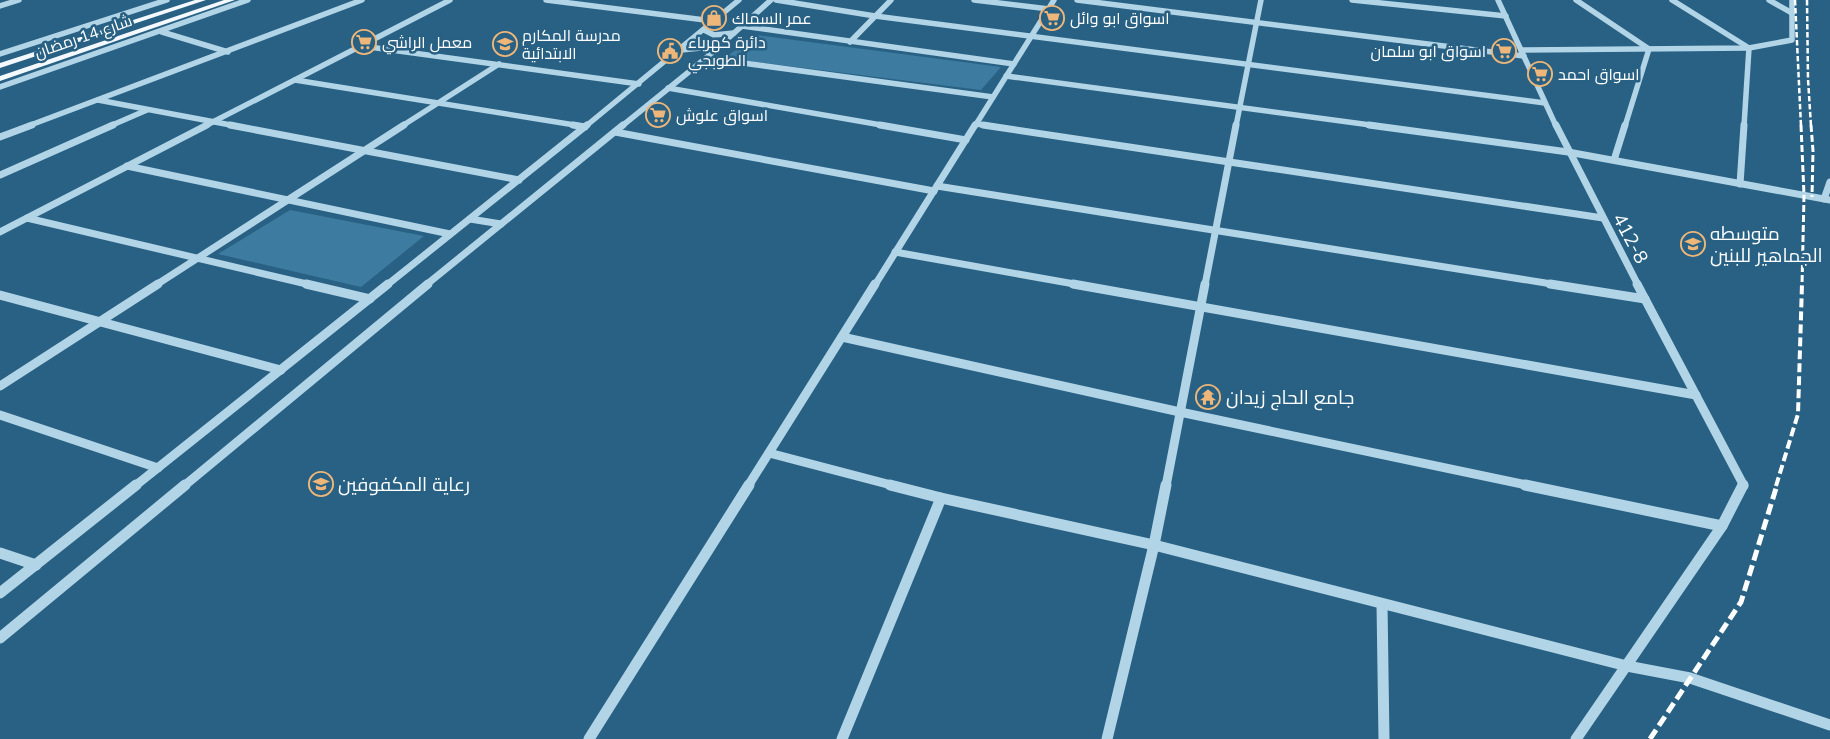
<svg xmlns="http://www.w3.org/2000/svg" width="1830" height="739" viewBox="0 0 1830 739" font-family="Mulish,Cairo,sans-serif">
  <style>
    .green { fill: #3d7ca0 }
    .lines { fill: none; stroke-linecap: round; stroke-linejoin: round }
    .minor-far3 { stroke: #b2d4e7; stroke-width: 5.5 }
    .minor-far2 { stroke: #b2d4e7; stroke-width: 7 }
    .minor-far1 { stroke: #b2d4e7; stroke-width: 9 }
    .minor { stroke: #b2d4e7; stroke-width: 11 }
    .major { fill: #f3f9fe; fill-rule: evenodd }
    .rail-far3 { stroke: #fff; stroke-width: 2.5; stroke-dasharray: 5.5 2.5; stroke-linecap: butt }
    .rail-far2 { stroke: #fff; stroke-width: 3; stroke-dasharray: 7 3; stroke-linecap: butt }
    .rail-far1 { stroke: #fff; stroke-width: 4; stroke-dasharray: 9 4; stroke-linecap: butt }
    .rail { stroke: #fff; stroke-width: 5; stroke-dasharray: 11 5; stroke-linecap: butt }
    .labels { text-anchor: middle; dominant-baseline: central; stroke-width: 5; stroke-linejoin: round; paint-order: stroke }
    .far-poi-label { font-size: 16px; fill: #fff; stroke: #286183; text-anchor: start }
    .far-street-label { font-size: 16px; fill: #fff; stroke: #286183 }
    .poi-label { font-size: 19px; fill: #fff; stroke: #286183; text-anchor: start }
    .street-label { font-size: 19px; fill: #fff; stroke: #286183 }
  </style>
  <rect width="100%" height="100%" fill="#286183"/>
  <g class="green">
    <path d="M 757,35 L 1001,67 L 981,90 L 724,58 Z"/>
    <path d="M 290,210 L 424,236 L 361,287 L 218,254 Z"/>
  </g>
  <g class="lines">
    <g class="minor-far3">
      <path d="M 546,0 L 713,21"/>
      <path d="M 776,0 L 875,16 L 1545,103"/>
      <path d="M 974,0 L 1049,9"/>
      <path d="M 1077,0 L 1524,56"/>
      <path d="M 1352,0 L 1506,16"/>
      <path d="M 1498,0 L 1556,126"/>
      <path d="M 1576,0 L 1649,49 L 1625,126"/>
      <path d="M 1672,0 L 1749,48 L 1744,126"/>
      <path d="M 1769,0 L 1792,13"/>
      <path d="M 0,6 L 19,0"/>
      <path d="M 742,26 L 1014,64"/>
      <path d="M 704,30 L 714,35 L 734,33"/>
      <path d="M 162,32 L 228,52"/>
      <path d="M 850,42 L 891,0"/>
      <path d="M 362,46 L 639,84"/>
      <path d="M 681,50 L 701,48 L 711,54"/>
      <path d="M 1521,50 L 1749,48 L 1792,40 L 1792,0"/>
      <path d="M 0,54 L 167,0"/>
      <path d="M 706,58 L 993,97"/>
      <path d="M 1006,76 L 1378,126"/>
      <path d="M 295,80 L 581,126"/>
      <path d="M 0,87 L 248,0"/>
      <path d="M 668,88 L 887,126"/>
      <path d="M 98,100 L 236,126"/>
      <path d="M 976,124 L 991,126"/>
      <path d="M 28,126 L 362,0"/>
      <path d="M 110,126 L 147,110"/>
      <path d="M 205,126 L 450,0"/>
      <path d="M 402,126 L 499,64"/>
      <path d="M 586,126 L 739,0"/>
      <path d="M 622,126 L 706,58 L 771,0"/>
      <path d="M 975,126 L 1054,0"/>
      <path d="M 1236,126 L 1261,0"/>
    </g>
    <g class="minor-far2">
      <path d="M 230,125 L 519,180"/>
      <path d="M 573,125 L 585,127"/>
      <path d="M 880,125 L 966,140"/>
      <path d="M 983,125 L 1603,218"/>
      <path d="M 1369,125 L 1568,152 L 1830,200"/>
      <path d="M 1556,125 L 1638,285"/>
      <path d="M 615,132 L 934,191"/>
      <path d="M 0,137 L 32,125"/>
      <path d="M 1614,160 L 1625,125"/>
      <path d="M 127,166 L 450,234"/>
      <path d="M 0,175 L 113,125"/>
      <path d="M 1740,184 L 1744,125"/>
      <path d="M 937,186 L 1558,285"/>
      <path d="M 1824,199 L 1830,182"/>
      <path d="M 27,218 L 311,285"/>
      <path d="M 470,219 L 501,224"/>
      <path d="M 0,232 L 207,125"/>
      <path d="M 895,252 L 1080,285"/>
      <path d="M 156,285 L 404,125"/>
      <path d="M 387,285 L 587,125"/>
      <path d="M 426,285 L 623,125"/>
      <path d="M 875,285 L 975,125"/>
      <path d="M 1205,285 L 1236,125"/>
    </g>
    <g class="minor-far1">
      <path d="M 306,284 L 370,299"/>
      <path d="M 1073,284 L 1696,395"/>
      <path d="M 1550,284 L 1645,299"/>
      <path d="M 1637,284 L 1744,486"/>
      <path d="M 0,295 L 281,370"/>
      <path d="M 842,337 L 1180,412 L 1531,486"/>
      <path d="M 0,386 L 158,284"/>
      <path d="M 0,415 L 158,468"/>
      <path d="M 769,453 L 895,486"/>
      <path d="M 135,486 L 388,284"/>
      <path d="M 184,486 L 428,284"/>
      <path d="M 748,486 L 875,284"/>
      <path d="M 1166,486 L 1205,284"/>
    </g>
    <g class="minor">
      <path d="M 890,485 L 941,498 L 1154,545 L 1627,666 L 1690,678 L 1830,725"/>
      <path d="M 1525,485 L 1722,526"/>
      <path d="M 0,553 L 36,565"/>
      <path d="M 0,593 L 136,485"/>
      <path d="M 1382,604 L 1384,739"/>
      <path d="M 0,638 L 185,485"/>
      <path d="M 589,739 L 749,485"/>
      <path d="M 842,739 L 941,498"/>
      <path d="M 1107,739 L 1154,545 L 1166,485"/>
      <path d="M 1576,739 L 1722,526 L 1743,485"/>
    </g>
    <g class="major">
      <path d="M 195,0 L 206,0 L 0,68 L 0,63 Z"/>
      <path d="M 224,0 L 235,0 L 0,81 L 0,76 Z"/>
    </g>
    <g class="rail-far3">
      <path d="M 1795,0 L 1801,126"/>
      <path d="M 1807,0 L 1808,79 L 1811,126"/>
    </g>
    <g class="rail-far2">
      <path d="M 1801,125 L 1804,195 L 1802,285"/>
      <path d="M 1811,125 L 1813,151 L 1812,197"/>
    </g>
    <path class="rail-far1" d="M 1776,486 L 1798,414 L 1802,284"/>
    <path class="rail" d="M 1650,739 L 1741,602 L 1777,485"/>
  </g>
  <defs>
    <symbol id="shop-ring" viewBox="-11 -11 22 22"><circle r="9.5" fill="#286183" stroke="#eeb678" stroke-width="1.5"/><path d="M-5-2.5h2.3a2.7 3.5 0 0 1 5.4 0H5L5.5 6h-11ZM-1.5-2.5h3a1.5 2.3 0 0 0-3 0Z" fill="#eeb678"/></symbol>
    <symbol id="supermarket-ring" viewBox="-11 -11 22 22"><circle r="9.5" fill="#286183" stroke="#eeb678" stroke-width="1.5"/><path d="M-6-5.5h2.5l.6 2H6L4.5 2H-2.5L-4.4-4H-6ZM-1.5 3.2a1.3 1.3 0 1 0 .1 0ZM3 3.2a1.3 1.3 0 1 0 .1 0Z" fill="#eeb678"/></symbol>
    <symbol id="school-ring" viewBox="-11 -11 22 22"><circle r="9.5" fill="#286183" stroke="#eeb678" stroke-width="1.5"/><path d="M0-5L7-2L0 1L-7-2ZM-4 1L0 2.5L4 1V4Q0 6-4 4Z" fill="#eeb678"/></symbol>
    <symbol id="civic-ring" viewBox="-11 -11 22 22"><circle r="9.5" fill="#286183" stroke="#eeb678" stroke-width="1.5"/><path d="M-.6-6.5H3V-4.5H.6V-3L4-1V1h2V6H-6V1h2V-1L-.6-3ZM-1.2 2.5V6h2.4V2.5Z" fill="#eeb678"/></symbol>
    <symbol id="temple-ring" viewBox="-11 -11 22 22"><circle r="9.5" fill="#286183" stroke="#eeb678" stroke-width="1.5"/><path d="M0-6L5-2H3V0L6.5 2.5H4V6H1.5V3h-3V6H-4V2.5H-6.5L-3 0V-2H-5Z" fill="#eeb678"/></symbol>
  </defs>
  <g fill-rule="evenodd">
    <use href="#shop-ring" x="700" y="4" width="28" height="28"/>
    <use href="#supermarket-ring" x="1038" y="4" width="28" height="28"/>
    <use href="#supermarket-ring" x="350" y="28" width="28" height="28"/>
    <use href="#school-ring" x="491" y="30" width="28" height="28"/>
    <use href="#civic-ring" x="656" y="37" width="28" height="28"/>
    <use href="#supermarket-ring" x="1490" y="37" width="28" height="28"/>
    <use href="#supermarket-ring" x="1526" y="60" width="28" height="28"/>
    <use href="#supermarket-ring" x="644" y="101" width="28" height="28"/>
    <use href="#school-ring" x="1679" y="230" width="28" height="28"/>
    <use href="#temple-ring" x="1194" y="383" width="28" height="28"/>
    <use href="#school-ring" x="307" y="470" width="28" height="28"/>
  </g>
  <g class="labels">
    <g class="far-poi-label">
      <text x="732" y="18">عمر السماك</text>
      <text x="1070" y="18">اسواق ابو وائل</text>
      <text x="522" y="35">مدرسة المكارم<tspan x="522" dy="18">الابتدائية</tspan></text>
      <text x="382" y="42">معمل الراشي</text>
      <text x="688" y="42">دائرة كهرباء<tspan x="688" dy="18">الطوبجي</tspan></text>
      <text x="1486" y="51" text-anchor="end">اسواق ابو سلمان</text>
      <text x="1558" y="74">اسواق احمد</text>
      <text x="676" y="115">اسواق علوش</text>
    </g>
    <g class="far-street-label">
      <text transform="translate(83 36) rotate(-19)">شارع 14 رمضان</text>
    </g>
    <g class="poi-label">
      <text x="1710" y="233">متوسطه<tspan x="1710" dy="22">الجماهير للبنين</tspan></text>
      <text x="1226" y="397">جامع الحاج زيدان</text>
      <text x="338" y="484">رعاية المكفوفين</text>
    </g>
    <g class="street-label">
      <text transform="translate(1631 238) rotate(62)">412-8</text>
    </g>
  </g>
</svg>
